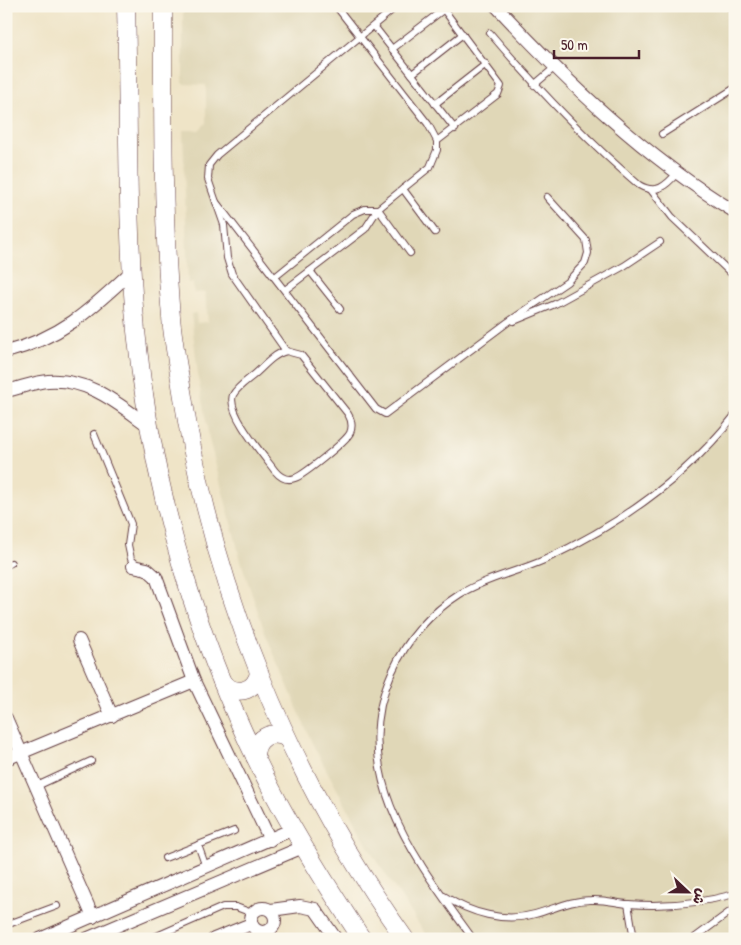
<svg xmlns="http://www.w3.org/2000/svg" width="741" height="945" viewBox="0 0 741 945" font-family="'Patrick Hand','Playpen Sans Arabic',sans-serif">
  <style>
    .built { fill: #e0d7b7 }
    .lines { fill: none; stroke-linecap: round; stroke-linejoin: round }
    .lane-casing { stroke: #633d42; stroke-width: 8 }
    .street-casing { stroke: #633d42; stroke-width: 14 }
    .secondary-casing { stroke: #633d42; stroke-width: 19 }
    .lane { stroke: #fff; stroke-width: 6 }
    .street { stroke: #fff; stroke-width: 12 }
    .secondary { stroke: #fff; stroke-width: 18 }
  </style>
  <rect width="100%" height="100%" fill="#fbf7ec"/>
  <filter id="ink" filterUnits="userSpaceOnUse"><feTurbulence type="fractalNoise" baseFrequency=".02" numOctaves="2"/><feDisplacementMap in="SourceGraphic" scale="10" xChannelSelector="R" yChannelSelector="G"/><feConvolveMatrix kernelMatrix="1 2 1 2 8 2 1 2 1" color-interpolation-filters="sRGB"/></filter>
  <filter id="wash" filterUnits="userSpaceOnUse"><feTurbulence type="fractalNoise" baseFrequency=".0096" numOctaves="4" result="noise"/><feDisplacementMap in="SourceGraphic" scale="20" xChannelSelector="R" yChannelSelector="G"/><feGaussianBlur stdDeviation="1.12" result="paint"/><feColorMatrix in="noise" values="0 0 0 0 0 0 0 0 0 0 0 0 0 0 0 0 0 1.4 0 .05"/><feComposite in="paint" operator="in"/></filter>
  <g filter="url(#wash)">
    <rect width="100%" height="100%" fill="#efe4c7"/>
    <path class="built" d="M 183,6 L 735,6 L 735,939 L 429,939 L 374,857 L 313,745 L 266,635 L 243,568 L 210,443 L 199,383 L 191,314 L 196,313 L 197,323 L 208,322 L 205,292 L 194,293 L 193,283 L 188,283 L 183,130 L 199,130 L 206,123 L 206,85 L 183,84 Z"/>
  </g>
  <g filter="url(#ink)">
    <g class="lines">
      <defs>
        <g id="lane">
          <path d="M 727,6 L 735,10"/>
          <path d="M 374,26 L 455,129"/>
          <path d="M 490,33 C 536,87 585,139 639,185 C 656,195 666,186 677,173"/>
          <path d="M 392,49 L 444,9"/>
          <path d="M 412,74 L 463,34"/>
          <path d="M 534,85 L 554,68"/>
          <path d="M 435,104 L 486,64"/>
          <path d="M 662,134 L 735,88"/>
          <path d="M 437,141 L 498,94 L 501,86 L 441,6"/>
          <path d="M 403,189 L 435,232"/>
          <path d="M 651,190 L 672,217 L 735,277"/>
          <path d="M 216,202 L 376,409 L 385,414 L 508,322 L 567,282 L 585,263 L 588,253 L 586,240 L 547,197"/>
          <path d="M 378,209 L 410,253"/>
          <path d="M 310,271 L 340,309"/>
          <path d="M 275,277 L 353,214 L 365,209 L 378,209"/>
          <path d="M 285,290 L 365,229 L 378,209 L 430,167 L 437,150 L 437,141 L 428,124 L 336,6"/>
          <path d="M 514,321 L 555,304 L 624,266 L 660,242"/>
          <path d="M 286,351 L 232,274 L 227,258 L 224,225 L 208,179 L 209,165 L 217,155 L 397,6"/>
          <path d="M 286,351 L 301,355 L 348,414 C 351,419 353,426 350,433 C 346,441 304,475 295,478 C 287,481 280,477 275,471 C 264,456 226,412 233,395 C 237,387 248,380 255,374 C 264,366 274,354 286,351 Z"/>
          <path d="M 94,434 L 131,524 L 128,545 L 131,559 L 137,565"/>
          <path d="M 6,565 L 11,563"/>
          <path d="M 37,786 L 91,761"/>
          <path d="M 198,845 L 206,867"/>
          <path d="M 165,858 L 234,831"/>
          <path d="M 444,896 C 470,913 504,923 535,914 C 554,909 570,900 591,900 C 604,899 616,903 628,904 C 664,907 701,903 735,894"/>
          <path d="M 628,904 L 634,939"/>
          <path d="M 6,925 L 57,906"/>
          <path d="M 6,938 L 6,939"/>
          <path d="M 150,939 L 223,907 L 236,907 L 252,913"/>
          <path d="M 473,939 C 417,861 346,774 392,672 C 407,639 430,613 460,594 C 486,578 517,572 544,560 C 617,526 685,479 735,415"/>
          <path d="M 693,939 L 735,908"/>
        </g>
        <g id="street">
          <path d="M 496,6 C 569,84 644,156 735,212"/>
          <path d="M 6,352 C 63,337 91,309 132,271"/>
          <path d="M 6,391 C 20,388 34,382 48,381 C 89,378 118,404 149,426"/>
          <path d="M 133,566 L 147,569 L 156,577 L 194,681 L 270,840"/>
          <path d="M 79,640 L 112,716"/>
          <path d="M 6,718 L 93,917"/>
          <path d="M 6,759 L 194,681"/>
          <circle cx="263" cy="920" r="12"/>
          <path d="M 271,910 L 300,906 L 315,909 L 336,939"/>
          <path d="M 40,939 L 293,829"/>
          <path d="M 86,939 L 303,847"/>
          <path d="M 214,939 L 251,924"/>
        </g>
        <g id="secondary">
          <path d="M 126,6 C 129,114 126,224 136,331 C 152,492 199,653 275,796 C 301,845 331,892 362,939"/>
          <path d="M 163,6 C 163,110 162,214 171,317 C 173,342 178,366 182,391 C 212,587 289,777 405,939"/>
          <path d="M 222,682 C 235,697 255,692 259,673"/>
          <path d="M 255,757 C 255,738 271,729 287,738"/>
        </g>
      </defs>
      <use href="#lane" class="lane-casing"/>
      <use href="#street" class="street-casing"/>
      <use href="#secondary" class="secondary-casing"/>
      <use href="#lane" class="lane"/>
      <use href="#street" class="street"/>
      <use href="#secondary" class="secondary"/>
    </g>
  </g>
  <rect width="741" height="945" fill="none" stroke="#fbf7ec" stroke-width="25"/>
  <g transform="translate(688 892) rotate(112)" stroke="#fbf7ec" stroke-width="4" paint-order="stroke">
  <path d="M0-4L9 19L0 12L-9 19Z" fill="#4a1f2b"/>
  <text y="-8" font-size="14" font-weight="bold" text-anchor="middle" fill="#4a1f2b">ش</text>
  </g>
  <path d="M554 50v8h85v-8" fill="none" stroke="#4a1f2b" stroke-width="2.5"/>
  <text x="561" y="50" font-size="15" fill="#4a1f2b" stroke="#fbf7ec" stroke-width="4" paint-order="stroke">50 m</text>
</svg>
